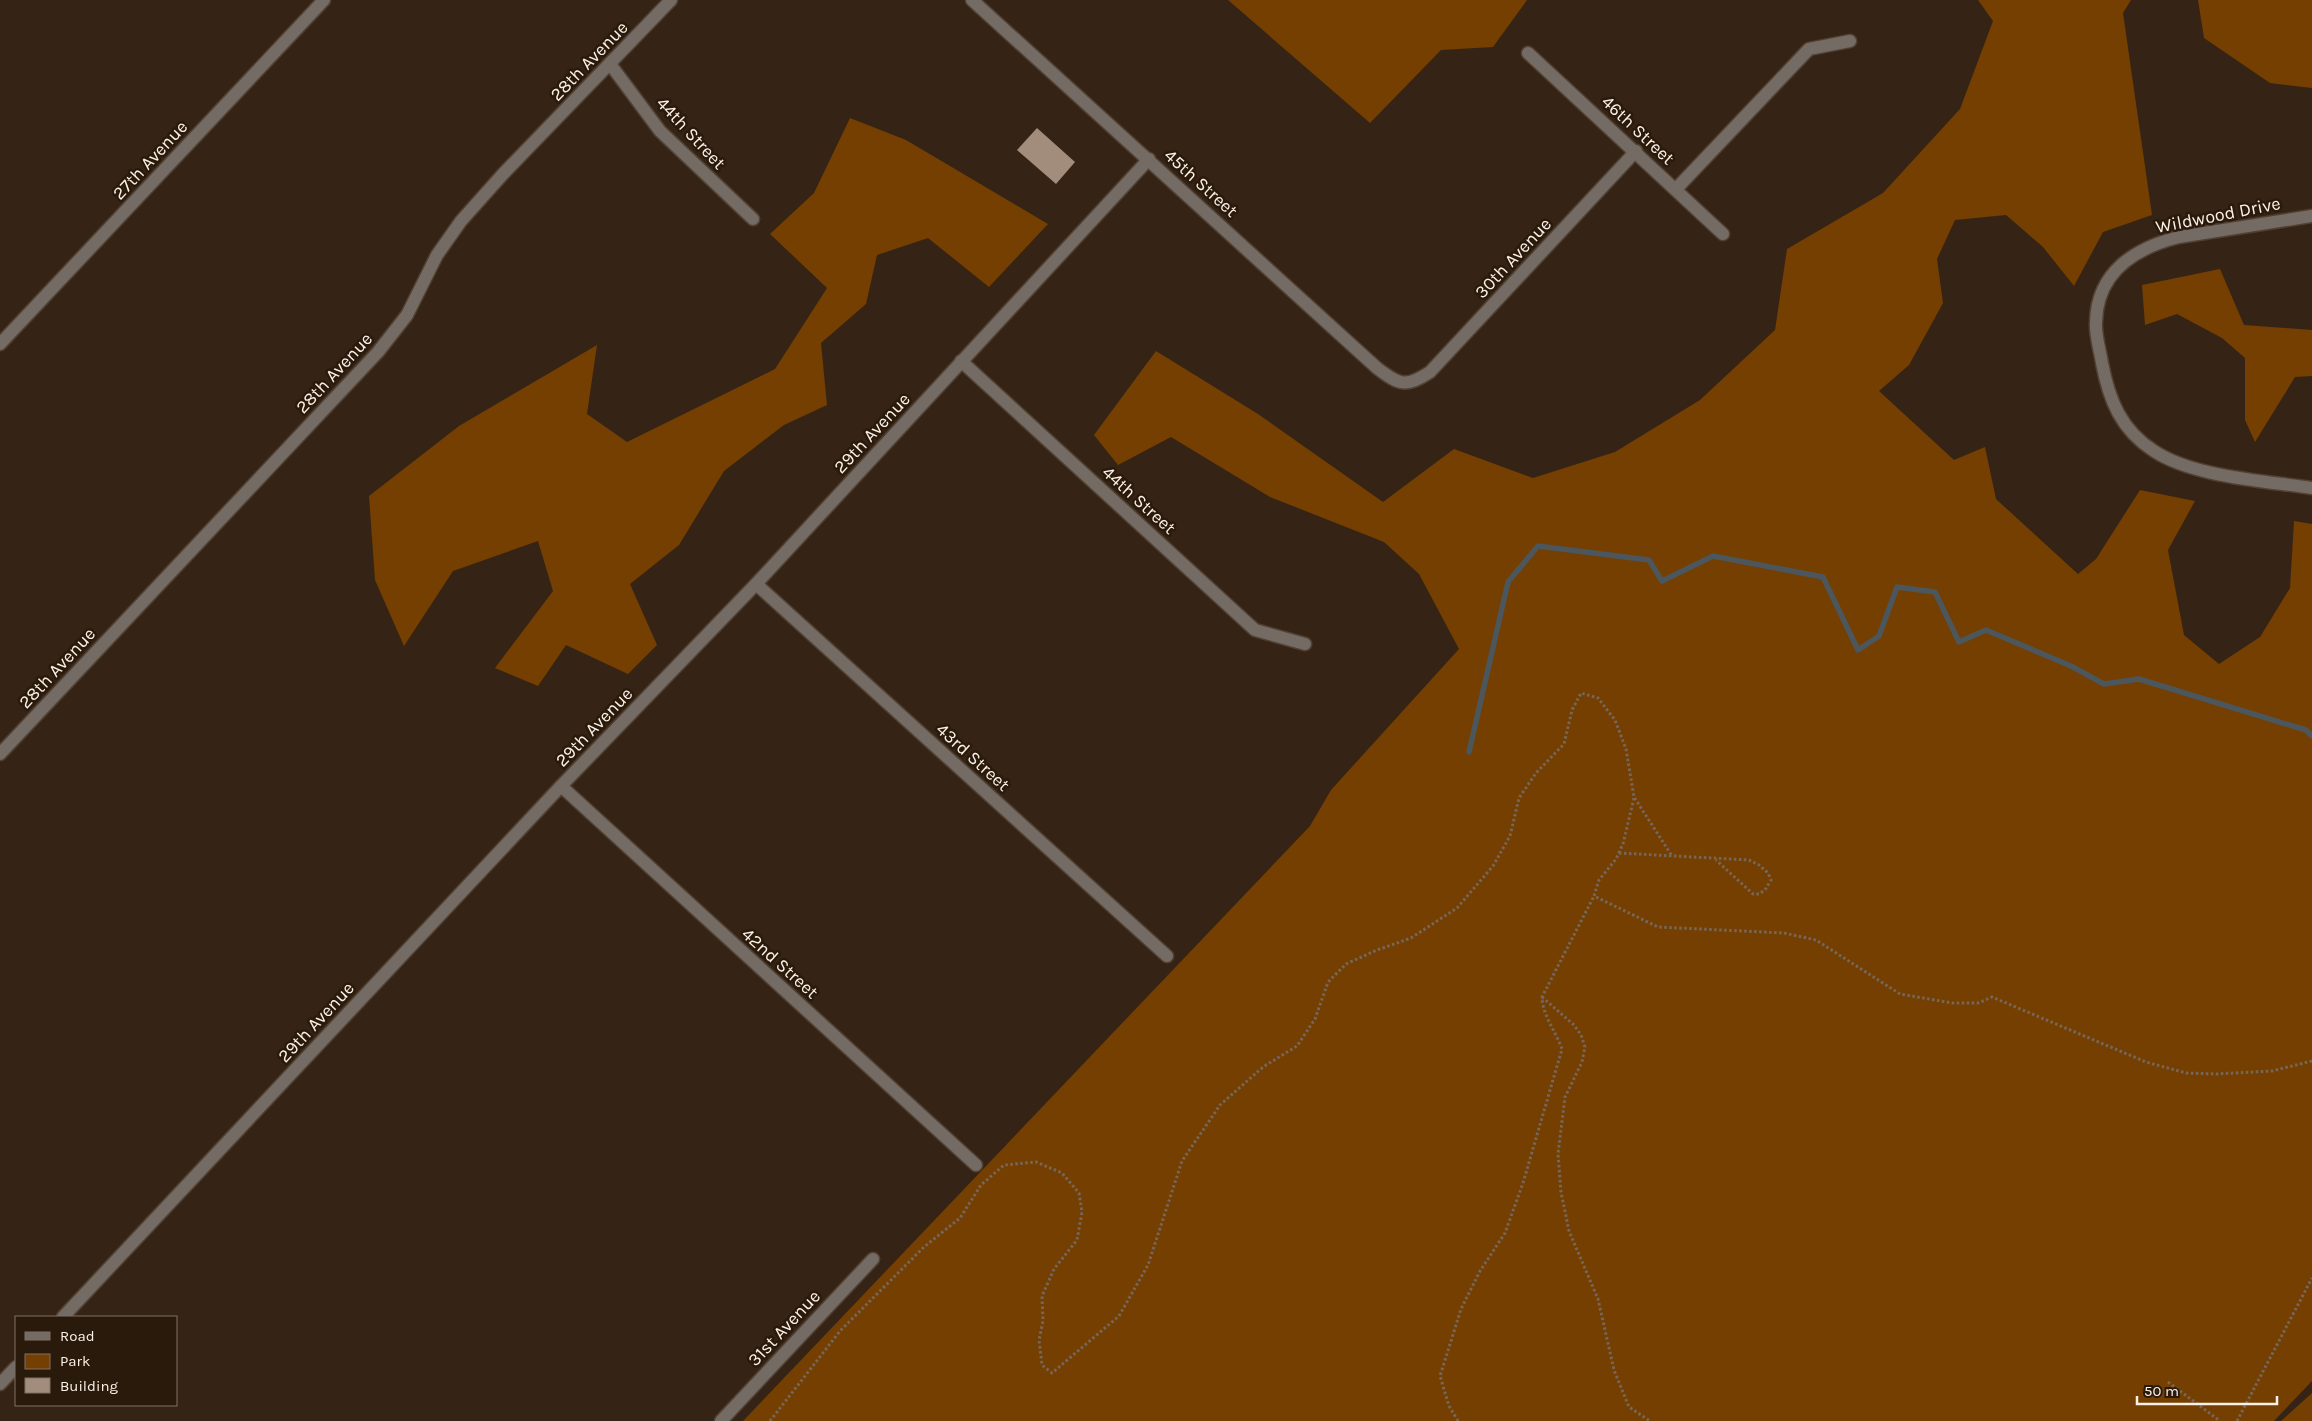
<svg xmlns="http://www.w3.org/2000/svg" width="2312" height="1421" viewBox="0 0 2312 1421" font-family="Karla,sans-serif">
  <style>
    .green { fill: #743f00 }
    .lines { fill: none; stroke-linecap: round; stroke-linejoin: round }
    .stream { stroke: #4c565d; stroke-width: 5.5 }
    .building { fill: #a28c7c }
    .minor-casing { stroke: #514132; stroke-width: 15 }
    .path { stroke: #76675a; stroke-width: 3; stroke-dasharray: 2.5 2.5; stroke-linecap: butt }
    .minor { stroke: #746b64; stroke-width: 12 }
    .labels { text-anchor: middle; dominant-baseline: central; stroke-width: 5; stroke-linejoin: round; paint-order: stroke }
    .street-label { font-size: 18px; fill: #fcf0e7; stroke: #2a1a0c }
  </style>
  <rect width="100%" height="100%" fill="#352415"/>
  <g class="green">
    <path d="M 1228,0 L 1527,0 L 1493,47 L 1441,50 L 1370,123 Z"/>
    <path d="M 1978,0 L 2131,0 L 2123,13 L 2152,215 L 2103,232 L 2074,286 L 2043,247 L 2006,215 L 1955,220 L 1937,259 L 1943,303 L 1909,365 L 1879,391 L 1954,460 L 1985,447 L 1996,499 L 2078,574 L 2096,559 L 2140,490 L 2195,501 L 2168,550 L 2184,635 L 2219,664 L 2260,637 L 2290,588 L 2294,521 L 2312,524 L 2312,1381 L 2274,1421 L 743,1421 L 1310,826 L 1331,790 L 1459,649 L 1419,574 L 1384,542 L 1270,497 L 1171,437 L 1118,465 L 1094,435 L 1156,351 L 1258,414 L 1383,502 L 1454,449 L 1533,478 L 1615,452 L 1700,400 L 1775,330 L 1787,249 L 1883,193 L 1960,109 L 1993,21 Z"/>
    <path d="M 2198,0 L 2312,0 L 2312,88 L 2270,83 L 2204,38 Z"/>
    <path d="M 850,118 L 906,140 L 1048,224 L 989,287 L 928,238 L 877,255 L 866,304 L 821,343 L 827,405 L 784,425 L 724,471 L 679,545 L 630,584 L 657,645 L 628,674 L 566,645 L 538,686 L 495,668 L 553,591 L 538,541 L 453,571 L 404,646 L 375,580 L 369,496 L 459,426 L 597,345 L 587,414 L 627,442 L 775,369 L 827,288 L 770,234 L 814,193 Z"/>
    <path d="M 2220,269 L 2244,325 L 2312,330 L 2312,376 L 2295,377 L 2255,442 L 2245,420 L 2245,358 L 2222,338 L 2177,314 L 2145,325 L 2142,285 Z"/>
    <path d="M 2312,1393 L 2312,1421 L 2281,1421 Z"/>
  </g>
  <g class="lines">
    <path class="stream" d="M 1469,752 L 1508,582 L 1538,546 L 1649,560 L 1662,581 L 1713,556 L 1823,577 L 1858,650 L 1879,636 L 1897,587 L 1935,592 L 1959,642 L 1986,630 L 2071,666 L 2104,684 L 2139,679 L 2306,730 L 2312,736"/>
  </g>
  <path class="building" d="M 1037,128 L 1075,162 L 1056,184 L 1017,150 Z"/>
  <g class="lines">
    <defs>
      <g id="minor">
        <path d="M 972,0 L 1377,368 C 1399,385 1406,388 1430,372 L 1636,151"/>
        <path d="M 1528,53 L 1723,234"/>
        <path d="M 610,64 L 660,131 L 753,219"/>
        <path d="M 1676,189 L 1809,49 L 1850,41"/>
        <path d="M 2312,216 L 2179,237 C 2135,248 2097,272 2096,322 C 2095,335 2100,350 2102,363 C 2109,400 2121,430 2154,451 C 2193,477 2266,481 2312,488"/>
        <path d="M 0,344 L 324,0"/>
        <path d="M 961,361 L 1255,630 L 1305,644"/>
        <path d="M 756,584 L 1167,956"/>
        <path d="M 0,754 L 378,352 L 407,315 L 437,255 L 461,221 L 503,174 L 671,0"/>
        <path d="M 561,786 L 976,1165"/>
        <path d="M 63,1317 L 561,786 L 756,584 L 1149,159"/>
        <path d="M 0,1384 L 16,1367"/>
        <path d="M 721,1421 L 873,1259"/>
      </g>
    </defs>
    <use href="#minor" class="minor-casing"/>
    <g class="path">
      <path d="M 1634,798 L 1623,844 L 1616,859 L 1599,880 L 1594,896 L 1658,927 L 1784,933 L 1816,940 L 1900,994 L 1952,1003 L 1978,1003 L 1992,997 L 2146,1062 L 2186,1073 L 2216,1074 L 2272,1071 L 2312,1061"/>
      <path d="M 1619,853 L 1749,860 L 1759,865 L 1768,873 L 1771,880 L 1765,890 L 1759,894 L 1753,894 L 1716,860"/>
      <path d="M 1542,997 L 1574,1025 L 1581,1035 L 1585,1047 L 1582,1062 L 1565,1097 L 1558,1154 L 1561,1192 L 1569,1231 L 1598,1299 L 1614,1370 L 1629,1407 L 1650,1421"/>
      <path d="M 2168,1382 L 2220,1421"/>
      <path d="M 770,1421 L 840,1331 L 924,1247 L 960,1218 L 981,1185 L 1004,1165 L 1036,1162 L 1062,1173 L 1079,1193 L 1082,1212 L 1077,1240 L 1054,1269 L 1042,1296 L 1043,1321 L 1039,1340 L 1042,1365 L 1052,1373 L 1119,1316 L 1148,1265 L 1182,1161 L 1220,1105 L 1263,1067 L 1297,1046 L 1315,1019 L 1328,982 L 1346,964 L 1377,950 L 1411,938 L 1457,908 L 1493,866 L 1510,836 L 1519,798 L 1536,773 L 1564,744 L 1572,710 L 1581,693 L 1598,698 L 1615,720 L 1626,749 L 1634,797 L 1672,856"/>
      <path d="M 1458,1421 L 1449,1406 L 1440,1376 L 1461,1309 L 1480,1271 L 1505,1233 L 1523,1183 L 1562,1049 C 1556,1032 1542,1014 1542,997 L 1594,896"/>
      <path d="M 2237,1421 L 2312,1278"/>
    </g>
    <use href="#minor" class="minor"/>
  </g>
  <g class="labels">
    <g class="street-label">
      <text transform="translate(589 61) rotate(-46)">28th Avenue</text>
      <text transform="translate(1638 130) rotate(43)">46th Street</text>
      <text transform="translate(691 133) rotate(47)">44th Street</text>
      <text transform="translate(150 160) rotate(-47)">27th Avenue</text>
      <text transform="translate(1201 183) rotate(42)">45th Street</text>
      <text transform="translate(2218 215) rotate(-11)">Wildwood Drive</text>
      <text transform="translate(1513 258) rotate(-47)">30th Avenue</text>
      <text transform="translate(334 373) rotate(-47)">28th Avenue</text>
      <text transform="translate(872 433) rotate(-47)">29th Avenue</text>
      <text transform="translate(1139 500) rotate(42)">44th Street</text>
      <text transform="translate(57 668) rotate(-47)">28th Avenue</text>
      <text transform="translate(594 727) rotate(-46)">29th Avenue</text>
      <text transform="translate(973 757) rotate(42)">43rd Street</text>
      <text transform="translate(780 963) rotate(42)">42nd Street</text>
      <text transform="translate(316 1022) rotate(-47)">29th Avenue</text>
      <text transform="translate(784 1328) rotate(-47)">31st Avenue</text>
    </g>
  </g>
  <rect x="15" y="1316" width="162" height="90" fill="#2a1a0c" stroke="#7e7064"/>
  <rect x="25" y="1332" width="25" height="8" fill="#746b64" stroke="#7e7064"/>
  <text x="60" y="1341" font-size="15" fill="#fcf0e7">Road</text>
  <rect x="25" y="1354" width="25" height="15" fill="#743f00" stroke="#7e7064"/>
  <text x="60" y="1366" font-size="15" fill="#fcf0e7">Park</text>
  <rect x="25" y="1378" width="25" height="15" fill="#a28c7c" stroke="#7e7064"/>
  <text x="60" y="1391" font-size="15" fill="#fcf0e7">Building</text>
  <path d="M2137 1396v8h140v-8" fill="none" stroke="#fcf0e7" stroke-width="2.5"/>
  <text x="2144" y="1396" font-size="15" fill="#fcf0e7" stroke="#2a1a0c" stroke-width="4" paint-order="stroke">50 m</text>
</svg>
